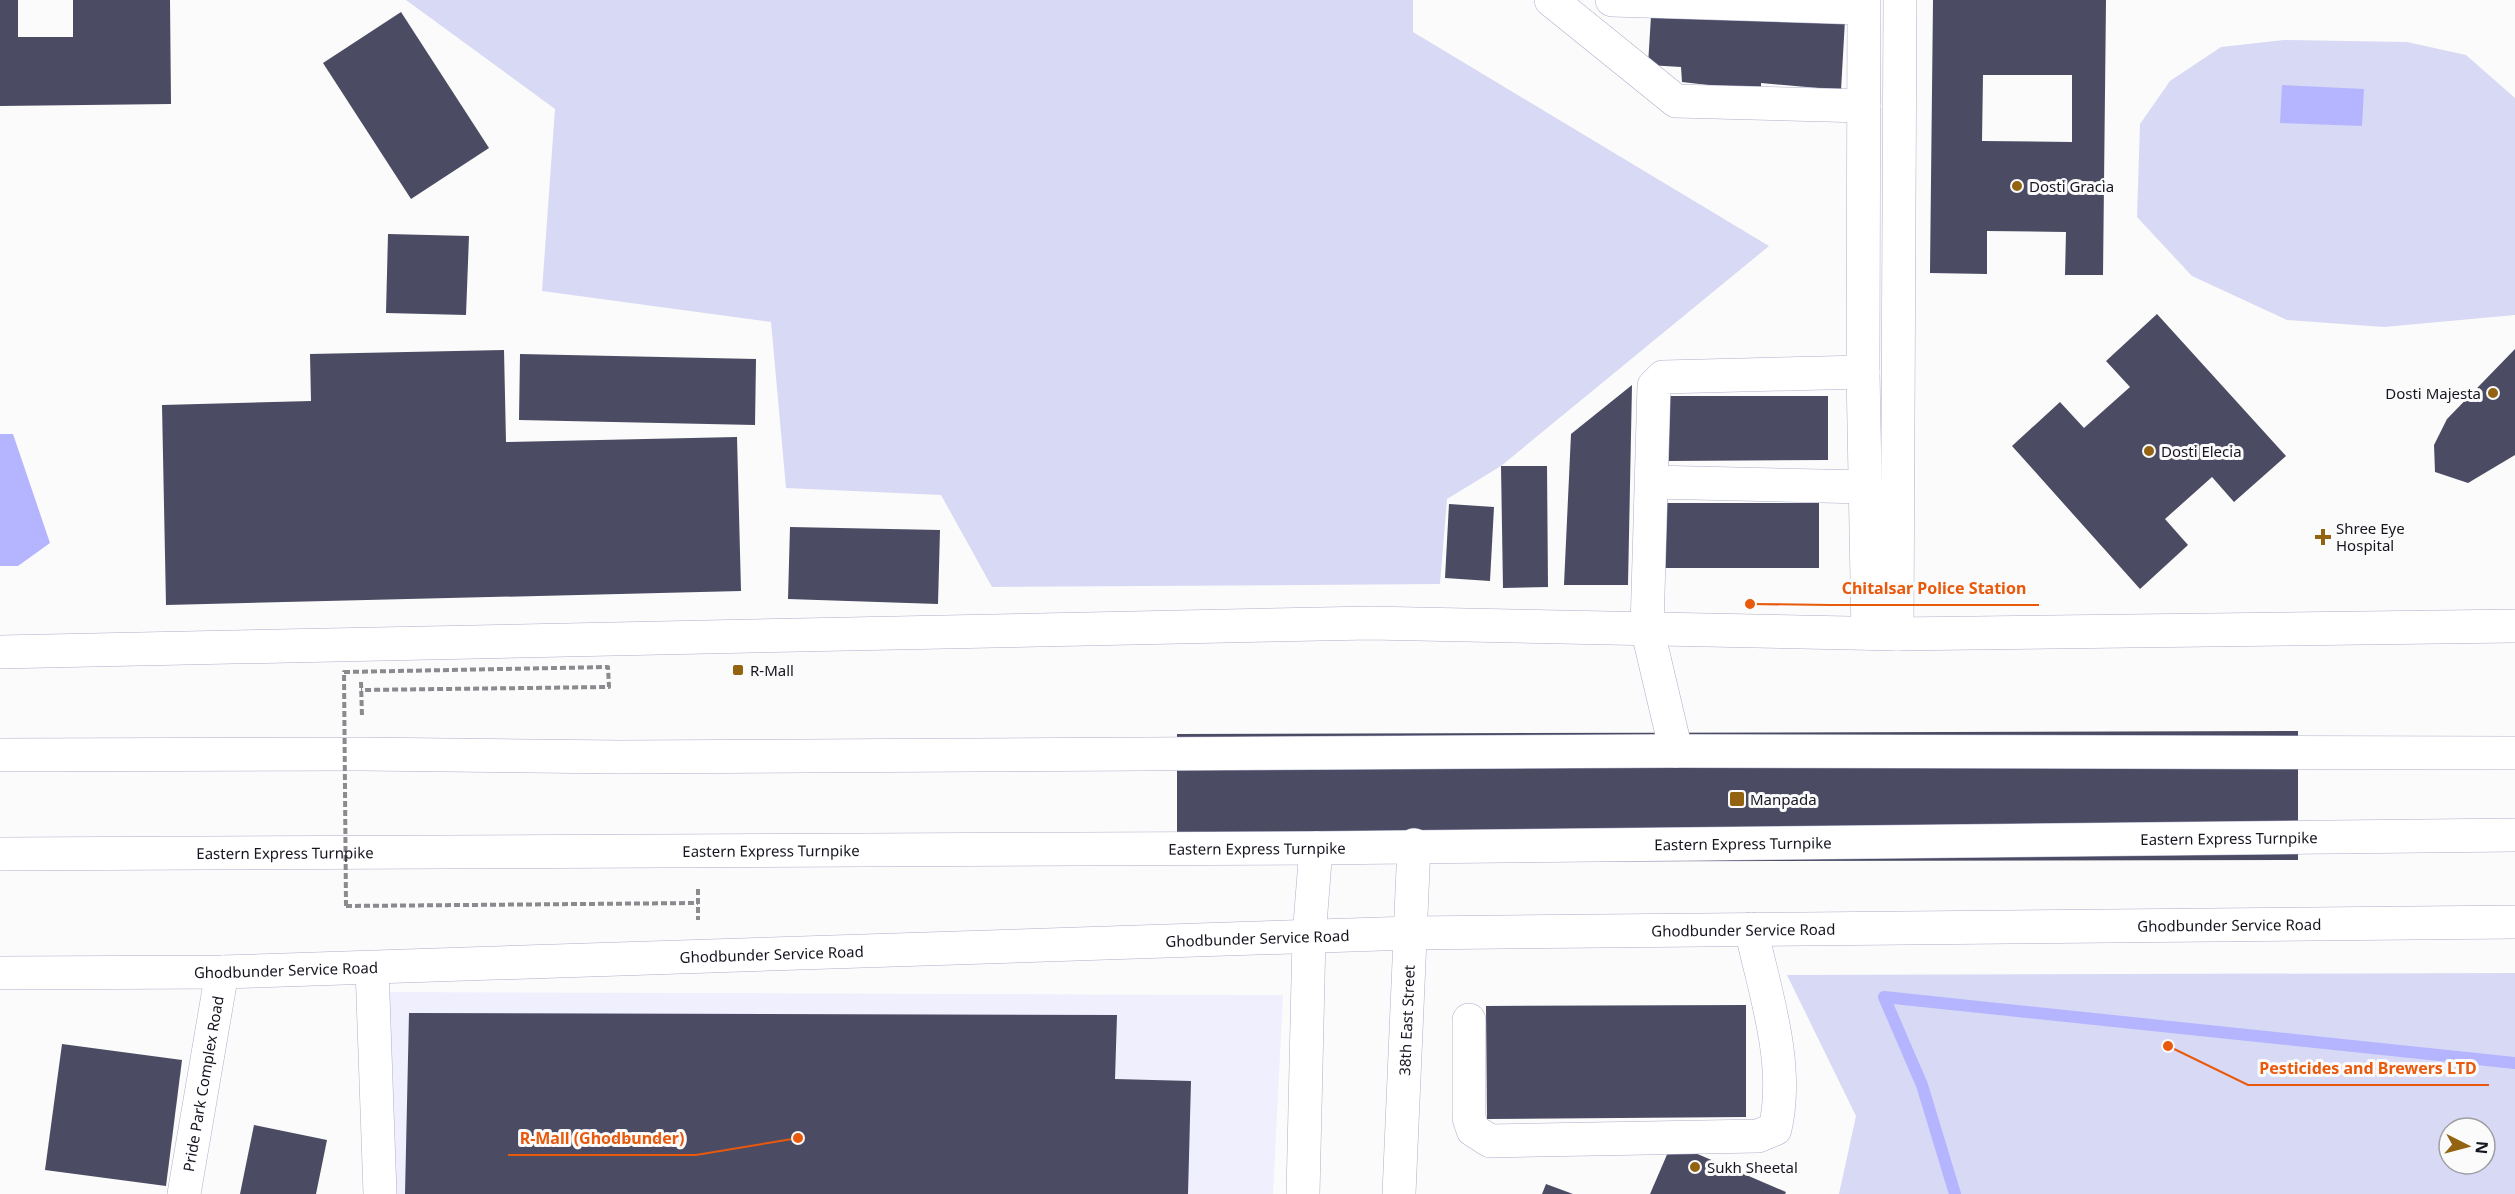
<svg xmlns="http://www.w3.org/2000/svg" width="2515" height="1194" viewBox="0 0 2515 1194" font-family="'Noto Sans',sans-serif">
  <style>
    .built { fill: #efeffe }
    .green { fill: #d8d9f4; fill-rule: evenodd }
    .water { fill: #b5b5ff }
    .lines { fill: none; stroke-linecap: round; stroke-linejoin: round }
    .stream { stroke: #b5b5ff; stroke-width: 12 }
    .building { fill: #4b4b63; fill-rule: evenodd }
    .minor-casing { stroke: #aeafcb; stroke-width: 34 }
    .major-casing { stroke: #aeafcb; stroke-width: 34 }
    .path { stroke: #8a8a8f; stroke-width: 4; stroke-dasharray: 6 3; stroke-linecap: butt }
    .minor { stroke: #fff; stroke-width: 33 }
    .major { stroke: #fff; stroke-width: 33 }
    .path-bridge { stroke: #8a8a8f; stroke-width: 4; stroke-dasharray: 6 3; stroke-linecap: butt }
    .poi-dot { fill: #936312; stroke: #fbfbfb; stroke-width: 2 }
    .labels { text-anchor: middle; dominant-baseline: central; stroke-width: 6; stroke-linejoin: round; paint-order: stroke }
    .poi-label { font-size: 15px; fill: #161620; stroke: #fbfbfb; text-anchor: start }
    .street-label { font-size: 15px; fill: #161620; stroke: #fbfbfb }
    .leader { fill: none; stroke: #e8590c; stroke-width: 2 }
    .callout-dot { fill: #e8590c; stroke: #fbfbfb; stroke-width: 2 }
    .callout-label { font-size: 16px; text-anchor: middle; font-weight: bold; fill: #e8590c; stroke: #fbfbfb; stroke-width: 6; stroke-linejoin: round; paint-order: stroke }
  </style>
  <rect width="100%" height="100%" fill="#fbfbfb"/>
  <path class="built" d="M 363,992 L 1283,995 L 1273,1194 L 371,1194 Z"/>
  <g class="green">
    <path d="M 406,0 L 1413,0 L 1413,32 L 1769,246 L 1501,466 L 1447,499 L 1440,584 L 992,587 L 941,495 L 786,488 L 771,322 L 542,291 L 555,109 Z"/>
    <path d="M 2284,40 L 2407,42 L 2466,55 L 2515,98 L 2515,315 L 2384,327 L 2287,320 L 2192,276 L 2137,217 L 2140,124 L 2170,81 L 2221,47 Z"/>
    <path d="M 2515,973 L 2515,1194 L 1839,1194 L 1856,1116 L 1787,975 ZM 2449,1128 L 2485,1128 L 2485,1164 L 2449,1164 Z"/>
  </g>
  <g class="water">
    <path d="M 2282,85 L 2364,89 L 2362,126 L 2280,123 Z"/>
    <path d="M 0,434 L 13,434 L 50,543 L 18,566 L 0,566 Z"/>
  </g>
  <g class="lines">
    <path class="stream" d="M 1955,1194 L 1922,1085 L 1884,997 L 2515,1063"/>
  </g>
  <g class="building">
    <path d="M 0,0 L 18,0 L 18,37 L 73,37 L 73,0 L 170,0 L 171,104 L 0,106 Z"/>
    <path d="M 1933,0 L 2106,0 L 2103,275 L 2065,275 L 2066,232 L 1987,231 L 1987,274 L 1930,273 ZM 1983,75 L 2072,75 L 2072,142 L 1982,141 Z"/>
    <path d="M 401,12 L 489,148 L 411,199 L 323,63 Z"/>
    <path d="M 1651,16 L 1845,20 L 1841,90 L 1761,83 L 1761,91 L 1682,82 L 1681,67 L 1648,65 Z"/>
    <path d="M 388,234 L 469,236 L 466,315 L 386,313 Z"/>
    <path d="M 2157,314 L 2286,456 L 2234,502 L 2212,477 L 2165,519 L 2188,545 L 2140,589 L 2012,446 L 2060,402 L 2084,428 L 2130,387 L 2106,361 Z"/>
    <path d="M 2515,349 L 2515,455 L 2468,483 L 2435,472 L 2434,445 L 2447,419 Z"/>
    <path d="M 504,350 L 506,442 L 737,437 L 741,591 L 166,605 L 162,405 L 311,401 L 310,354 Z"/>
    <path d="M 520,354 L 756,359 L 755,425 L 519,420 Z"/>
    <path d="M 1632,385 L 1628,585 L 1564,585 L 1571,434 Z"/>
    <path d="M 1668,396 L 1828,396 L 1828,460 L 1668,461 Z"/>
    <path d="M 1501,466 L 1547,466 L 1548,587 L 1503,588 Z"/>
    <rect x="1659" y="503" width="160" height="65"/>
    <path d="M 1449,504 L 1494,507 L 1490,581 L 1445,578 Z"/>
    <path d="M 790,527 L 940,530 L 938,604 L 788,599 Z"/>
    <path d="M 2298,731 L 2298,860 L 1177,862 L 1177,734 Z"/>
    <path d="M 1746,1005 L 1746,1117 L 1487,1119 L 1486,1006 Z"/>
    <path d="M 409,1013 L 1117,1015 L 1115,1079 L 1191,1081 L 1188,1194 L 405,1194 Z"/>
    <path d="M 62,1044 L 182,1060 L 166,1186 L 45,1170 Z"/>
    <path d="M 254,1125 L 327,1140 L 316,1194 L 240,1194 Z"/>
    <path d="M 1672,1143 L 1786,1192 L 1785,1194 L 1650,1194 Z"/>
    <path d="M 1546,1184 L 1573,1194 L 1542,1194 Z"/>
  </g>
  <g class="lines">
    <defs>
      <g id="minor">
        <path d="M 1551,0 L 1676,101 L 1864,106"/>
        <path d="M 1612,0 L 1863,8"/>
        <path d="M 1864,0 L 1863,372 L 1868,633"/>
        <path d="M 1652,482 L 1866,487"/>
        <path d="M 1897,634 L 1900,0"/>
        <path d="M 0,652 L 1370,623 L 1897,634 L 2515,626"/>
        <path d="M 1676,751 L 1647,628 L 1654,386 L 1663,377 L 1863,372"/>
        <path d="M 372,968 L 380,1194"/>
        <path id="s1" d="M 0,973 L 222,972 L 1411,933 L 2515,922"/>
        <path d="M 1469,1020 L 1469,1118 L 1473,1130 L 1490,1141 L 1758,1136 L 1775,1129 C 1790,1065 1765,992 1751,929"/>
        <path id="s2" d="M 184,1194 L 222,972"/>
        <path d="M 1303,1194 L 1309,937 L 1316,848"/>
        <path id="s3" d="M 1399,1194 L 1414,845"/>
      </g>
      <g id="major">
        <path d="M 0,755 L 362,754 L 620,757 L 1676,751 L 2515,753"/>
        <path id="s4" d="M 0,854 L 1316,848 L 2515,835"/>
      </g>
    </defs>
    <use href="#minor" class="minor-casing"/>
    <use href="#major" class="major-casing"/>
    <g class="path">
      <path d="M 361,682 L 362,717"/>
      <path d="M 698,889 L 698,920"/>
      <path d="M 346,906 L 698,903"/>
    </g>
    <use href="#minor" class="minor"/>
    <use href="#major" class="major"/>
    <path class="path-bridge" d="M 346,906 L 344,672 L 608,667 L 609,687 L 361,690"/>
  </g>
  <g class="poi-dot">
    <circle cx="2017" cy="186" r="6"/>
    <circle cx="2493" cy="393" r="6"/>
    <circle cx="2149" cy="451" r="6"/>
    <path d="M2320 528h6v6h6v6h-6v6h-6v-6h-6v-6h6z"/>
    <rect x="732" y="664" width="12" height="12" rx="3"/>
    <rect x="1729" y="791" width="16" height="16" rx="3"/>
    <circle cx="1695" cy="1167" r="6"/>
  </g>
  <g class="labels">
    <g class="poi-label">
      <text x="2029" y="186">Dosti Gracia</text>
      <text x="2481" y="393" text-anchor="end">Dosti Majesta</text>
      <text x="2161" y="451">Dosti Elecia</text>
      <text x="2336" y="528">Shree Eye<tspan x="2336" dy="17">Hospital</tspan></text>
      <text x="750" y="670">R-Mall</text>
      <text x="1750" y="799">Manpada</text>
      <text x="1707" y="1167">Sukh Sheetal</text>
    </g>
    <g class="street-label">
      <text stroke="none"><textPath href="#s4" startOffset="2229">Eastern Express Turnpike</textPath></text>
      <text stroke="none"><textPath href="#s4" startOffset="1743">Eastern Express Turnpike</textPath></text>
      <text stroke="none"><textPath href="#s4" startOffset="1257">Eastern Express Turnpike</textPath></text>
      <text stroke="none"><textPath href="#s4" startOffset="771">Eastern Express Turnpike</textPath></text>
      <text stroke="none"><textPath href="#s4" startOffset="285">Eastern Express Turnpike</textPath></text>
      <text stroke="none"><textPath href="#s1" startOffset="2230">Ghodbunder Service Road</textPath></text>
      <text stroke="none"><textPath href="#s1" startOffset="1744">Ghodbunder Service Road</textPath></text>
      <text stroke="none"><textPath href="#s1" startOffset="1258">Ghodbunder Service Road</textPath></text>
      <text stroke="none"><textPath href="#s1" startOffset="772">Ghodbunder Service Road</textPath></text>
      <text stroke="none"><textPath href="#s1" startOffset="286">Ghodbunder Service Road</textPath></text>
      <text stroke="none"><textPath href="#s3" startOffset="174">38th East Street</textPath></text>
      <text stroke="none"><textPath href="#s2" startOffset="112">Pride Park Complex Road</textPath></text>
    </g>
  </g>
  <path class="leader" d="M1750 604L1830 605H2039M2168 1046L2248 1085H2489M798 1138L696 1155H508"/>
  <g class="callout-dot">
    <circle cx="1750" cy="604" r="6"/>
    <circle cx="2168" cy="1046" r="6"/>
    <circle cx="798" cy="1138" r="6"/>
  </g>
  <g class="callout-label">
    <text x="1934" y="594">Chitalsar Police Station</text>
    <text x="2368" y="1074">Pesticides and Brewers LTD</text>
    <text x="602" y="1144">R-Mall (Ghodbunder)</text>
  </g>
  <g transform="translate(2467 1146) rotate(96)"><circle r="28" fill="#fbfbfb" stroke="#9f9fa3" stroke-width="1.5"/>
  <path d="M0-4.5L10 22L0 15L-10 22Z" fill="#936312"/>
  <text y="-9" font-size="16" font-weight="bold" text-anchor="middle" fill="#161620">N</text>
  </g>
</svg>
